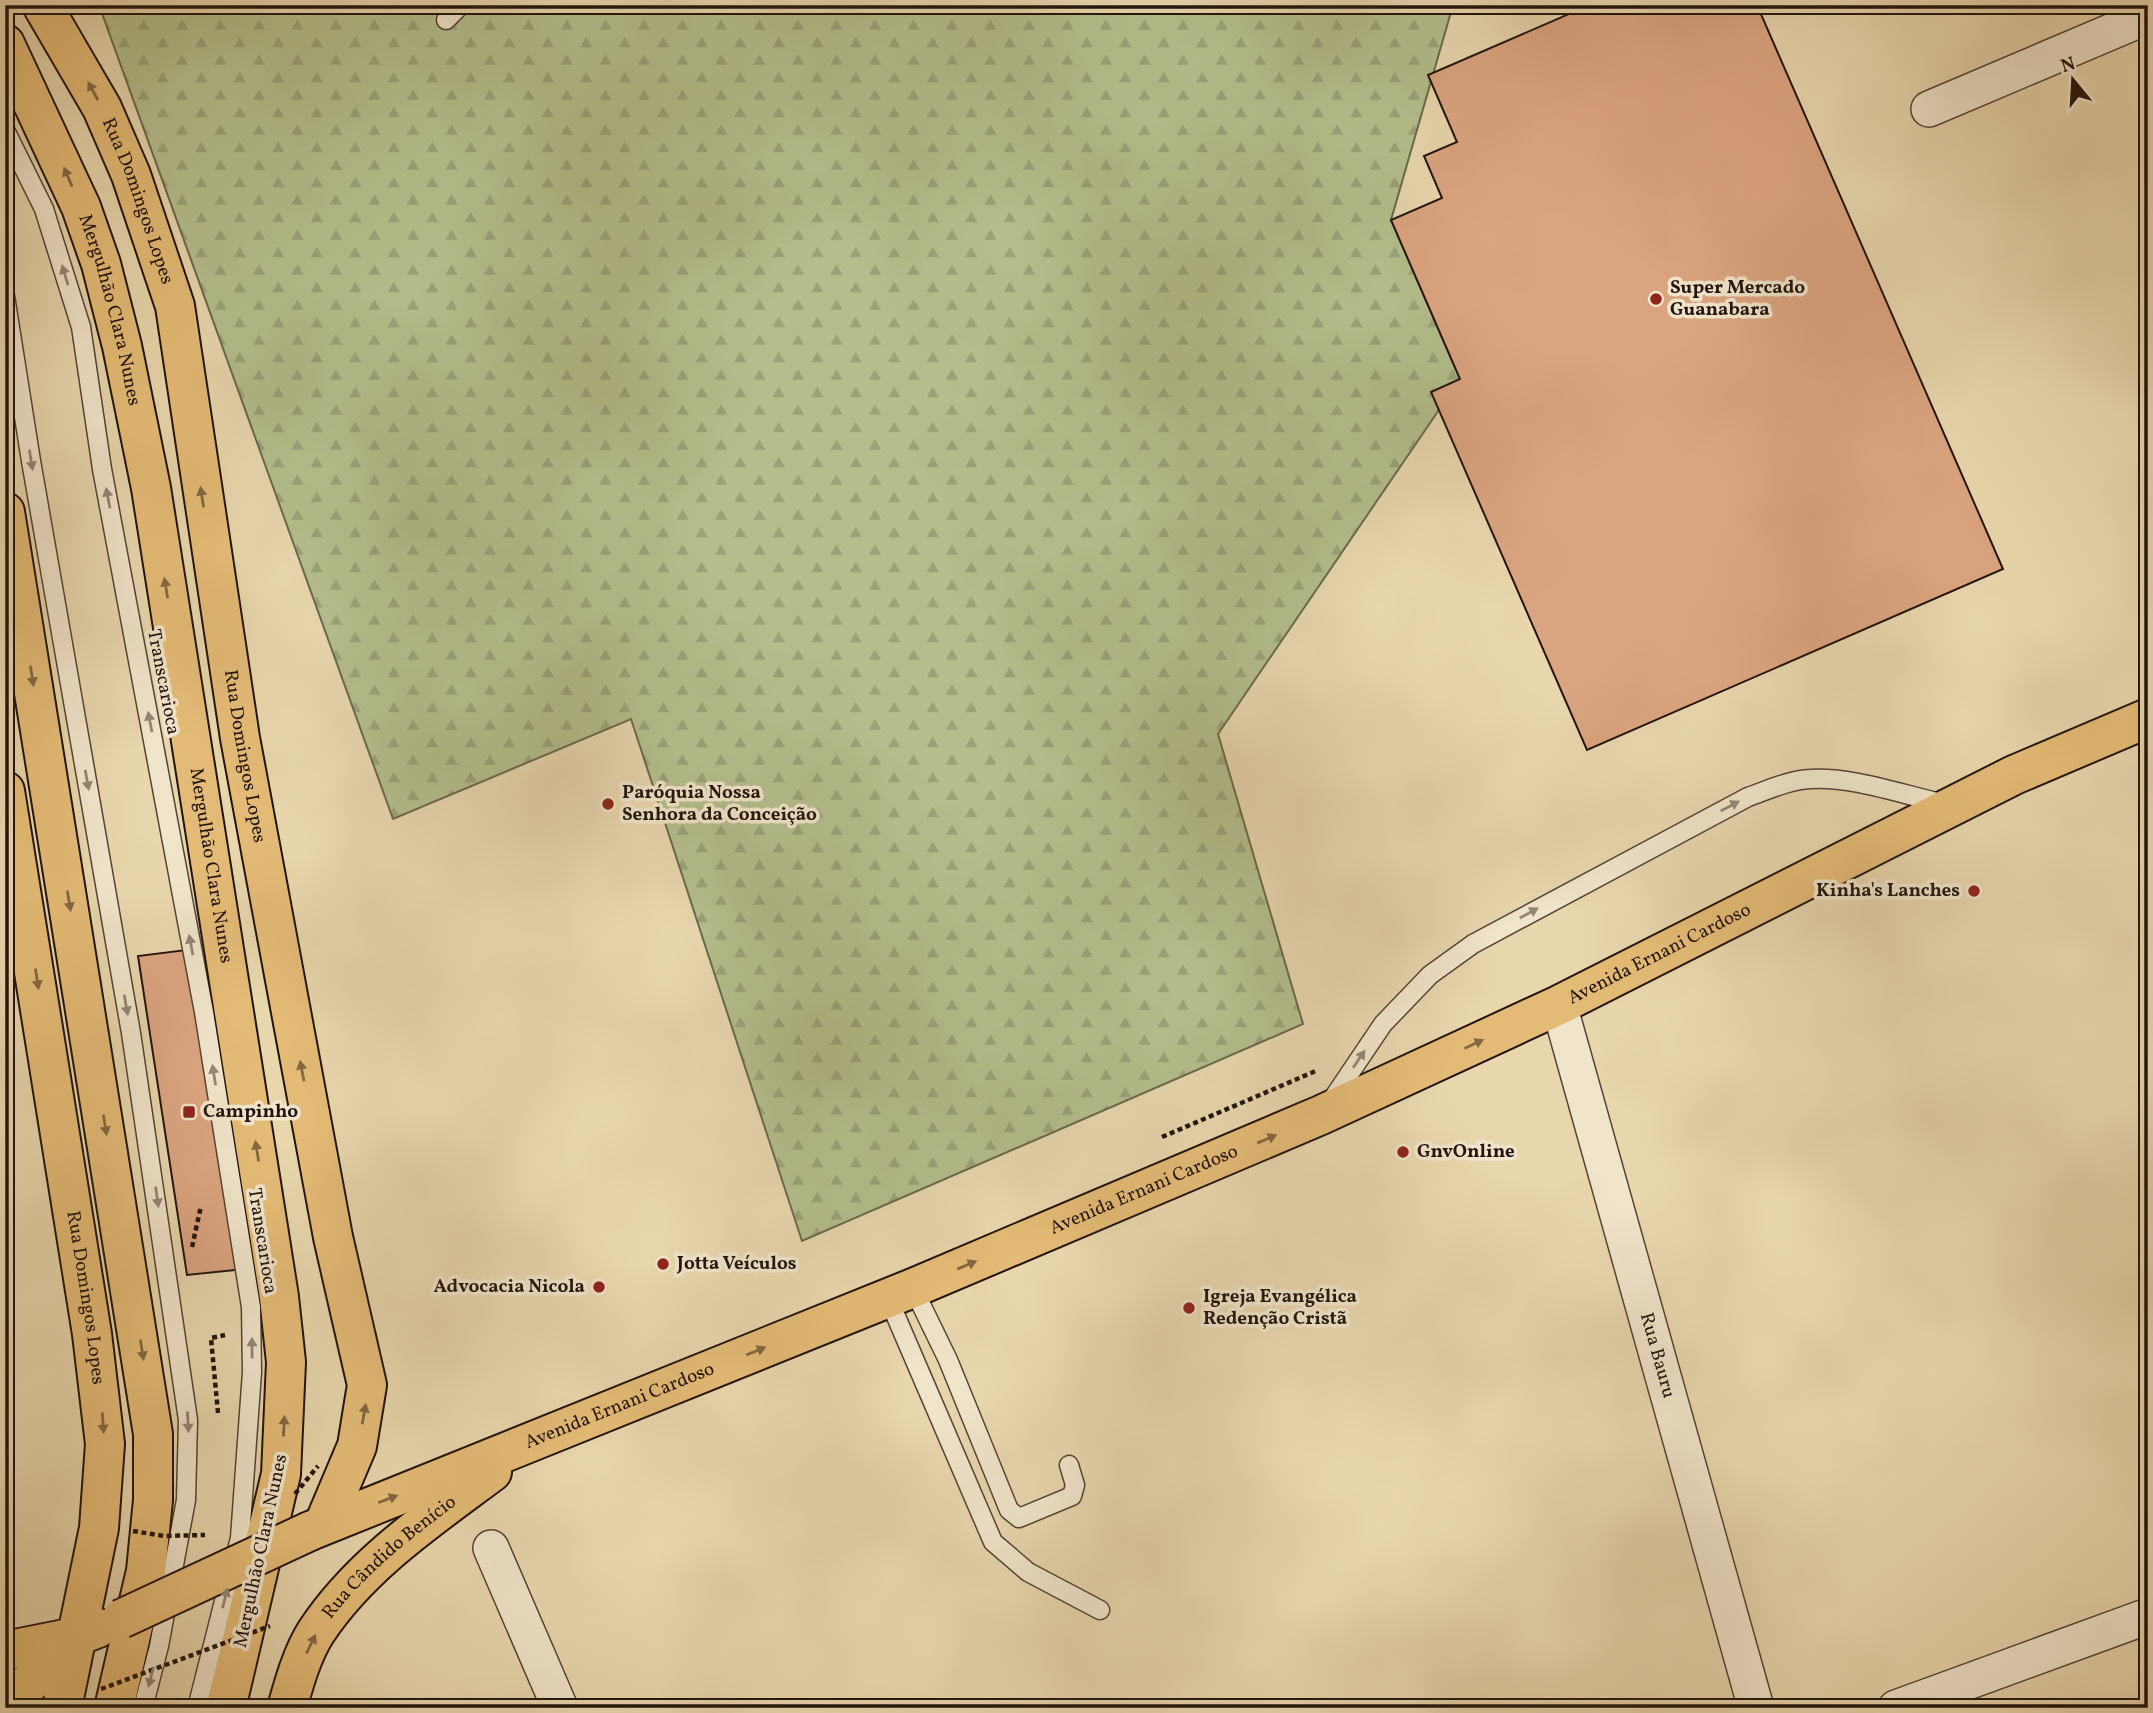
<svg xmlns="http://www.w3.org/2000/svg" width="2153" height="1713" viewBox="0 0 2153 1713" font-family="Vollkorn,serif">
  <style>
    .forest { fill: url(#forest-firs); stroke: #6a694d; stroke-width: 2 }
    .building { fill: #dba480; stroke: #22140e; stroke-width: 2 }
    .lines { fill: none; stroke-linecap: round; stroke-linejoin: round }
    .service-casing { stroke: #544436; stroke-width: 21 }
    .minor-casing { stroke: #544436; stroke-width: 38 }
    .primary-casing { stroke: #22140e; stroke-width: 42 }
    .path { stroke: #22140e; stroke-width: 4.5; stroke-dasharray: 5 3.5; stroke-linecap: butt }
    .service { stroke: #f0e4ca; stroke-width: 18 }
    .minor { stroke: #f0e4ca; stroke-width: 35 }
    .primary { stroke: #e4bb76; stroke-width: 38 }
    .primary-bridge-casing { stroke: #22140e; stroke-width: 42; stroke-linecap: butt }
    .path-bridge { stroke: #22140e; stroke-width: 4.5; stroke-dasharray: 5 3.5; stroke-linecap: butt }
    .primary-bridge { stroke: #e4bb76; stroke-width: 38 }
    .oneway { fill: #836842 }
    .oneway2 { fill: #938675 }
    .poi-dot { fill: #8f2418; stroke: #f0e4ca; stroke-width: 2.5 }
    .labels { text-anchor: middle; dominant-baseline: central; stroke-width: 7; stroke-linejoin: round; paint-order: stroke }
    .street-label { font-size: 19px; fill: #22140e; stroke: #f0e4ca }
    .poi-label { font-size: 19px; font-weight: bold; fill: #22140e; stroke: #f0e4ca; text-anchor: start }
  </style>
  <defs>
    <pattern id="forest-firs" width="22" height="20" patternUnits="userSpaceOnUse" patternTransform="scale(1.75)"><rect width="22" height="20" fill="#b3be8c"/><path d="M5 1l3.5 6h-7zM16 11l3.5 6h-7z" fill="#9aa278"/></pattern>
  </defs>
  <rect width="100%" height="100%" fill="#e8d6ad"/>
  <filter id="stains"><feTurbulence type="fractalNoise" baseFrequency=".00286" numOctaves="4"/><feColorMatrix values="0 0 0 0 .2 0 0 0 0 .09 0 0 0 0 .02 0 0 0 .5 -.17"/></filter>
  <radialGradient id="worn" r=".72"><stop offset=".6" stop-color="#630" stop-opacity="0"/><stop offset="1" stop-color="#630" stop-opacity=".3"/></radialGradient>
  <path class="forest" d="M 99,5 L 1453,5 L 1391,220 L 1460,379 L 1218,734 L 1303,1024 L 802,1241 L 631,719 L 393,819 Z"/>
  <g class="building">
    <path d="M 1565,5 L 1757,5 L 2003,569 L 1587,750 L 1431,392 L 1460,379 L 1391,220 L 1442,198 L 1424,156 L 1457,142 L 1428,75 L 1569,14 Z"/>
    <path d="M 186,950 L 245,1269 L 187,1275 L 138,956 Z"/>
  </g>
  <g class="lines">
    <defs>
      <g id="service">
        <path d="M 446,20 L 461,5"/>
        <path d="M 5,130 L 44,209 L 81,327 L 102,469 L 204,1012 L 251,1307 L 252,1372 L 240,1538 L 197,1708"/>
        <path d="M 5,296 L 31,461 L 131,1033 L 188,1420 L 186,1500 L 159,1646 L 143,1708"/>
        <path d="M 1329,1104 L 1383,1024 L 1430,975 L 1473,944 L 1748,797 C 1768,790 1789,780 1810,779 C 1851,776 1904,795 1945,804"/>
        <path d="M 913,1288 L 948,1360 L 1009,1510 L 1019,1518 L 1072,1496 L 1075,1485 L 1069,1465"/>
        <path d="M 888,1298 L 993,1542 L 1028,1572 L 1100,1610"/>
      </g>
      <g id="minor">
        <path d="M 1929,109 L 2148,16"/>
        <path id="s1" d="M 1559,1005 L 1756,1708"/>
        <path d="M 491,1548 L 560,1708"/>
        <path d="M 1896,1708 L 2148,1616"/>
      </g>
      <g id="primary">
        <path id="s2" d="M 42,5 L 102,108 L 131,175 L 175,306 L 240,738 L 333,1237 L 367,1385 L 357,1446 L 324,1524"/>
        <path id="s3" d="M 5,44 L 81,207 L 101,264 L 122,346 L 151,488 L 279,1297 L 286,1362 L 281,1474 L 226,1708"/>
        <path d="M 5,512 L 153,1434 L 153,1500 L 146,1571 L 114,1708"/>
        <path id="s4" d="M 5,791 L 92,1334 L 105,1444 L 99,1528 L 62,1708"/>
        <path id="s5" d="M 310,1531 L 913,1288 L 1321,1115 L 1559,1005 L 2014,775 L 2148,718"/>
        <path d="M 5,1651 L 75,1637 L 98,1628"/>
        <path d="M 5,1696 C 36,1682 55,1667 74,1639"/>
        <path id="s6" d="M 287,1708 C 294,1683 302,1654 316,1632 C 360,1565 429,1519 492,1472"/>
      </g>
    </defs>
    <use href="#service" class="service-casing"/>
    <use href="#minor" class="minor-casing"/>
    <use href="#primary" class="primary-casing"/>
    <g class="path">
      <path d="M 1162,1137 L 1318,1070"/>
      <path d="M 192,1247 L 201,1206"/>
      <path d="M 218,1413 L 211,1338 L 225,1335"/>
    </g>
    <use href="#service" class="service"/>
    <use href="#minor" class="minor"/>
    <use href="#primary" class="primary"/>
    <defs>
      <path id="primary-bridge" d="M 121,1619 L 310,1531"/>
    </defs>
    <use href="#primary-bridge" class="primary-bridge-casing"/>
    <g class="path-bridge">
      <path d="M 295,1494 L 318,1466"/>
      <path d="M 133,1531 L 164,1536 L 205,1535"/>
      <path d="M 101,1689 L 270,1626"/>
    </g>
    <use href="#primary-bridge" class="primary-bridge"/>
  </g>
  <defs><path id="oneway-solid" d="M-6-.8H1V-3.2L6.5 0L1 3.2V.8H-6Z" transform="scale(1.75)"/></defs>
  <g class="oneway">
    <use href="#oneway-solid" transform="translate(93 91) rotate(-118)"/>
    <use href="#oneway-solid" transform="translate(68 177) rotate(-113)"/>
    <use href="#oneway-solid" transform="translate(202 497) rotate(-99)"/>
    <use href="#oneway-solid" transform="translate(166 588) rotate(-99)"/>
    <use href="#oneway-solid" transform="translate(32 676) rotate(81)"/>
    <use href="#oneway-solid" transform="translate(69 901) rotate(81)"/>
    <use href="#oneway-solid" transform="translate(37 979) rotate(81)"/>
    <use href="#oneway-solid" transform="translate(1474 1044) rotate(-25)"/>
    <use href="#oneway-solid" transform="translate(302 1071) rotate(-101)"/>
    <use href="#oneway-solid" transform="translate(105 1125) rotate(81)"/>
    <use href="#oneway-solid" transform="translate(1267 1139) rotate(-23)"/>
    <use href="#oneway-solid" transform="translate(257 1151) rotate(-99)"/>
    <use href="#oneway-solid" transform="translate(967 1265) rotate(-23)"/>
    <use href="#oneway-solid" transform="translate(142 1350) rotate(81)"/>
    <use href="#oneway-solid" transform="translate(756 1351) rotate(-22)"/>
    <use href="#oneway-solid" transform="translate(364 1414) rotate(-80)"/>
    <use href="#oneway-solid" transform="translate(103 1423) rotate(86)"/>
    <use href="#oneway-solid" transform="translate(284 1426) rotate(-87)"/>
    <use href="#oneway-solid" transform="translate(388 1499) rotate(-21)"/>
    <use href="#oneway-solid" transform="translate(311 1644) rotate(-64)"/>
  </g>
  <g class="oneway2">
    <use href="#oneway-solid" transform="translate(65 275) rotate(-107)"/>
    <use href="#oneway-solid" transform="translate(31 460) rotate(81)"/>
    <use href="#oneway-solid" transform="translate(108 498) rotate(-101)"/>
    <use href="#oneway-solid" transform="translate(150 722) rotate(-101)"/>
    <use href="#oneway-solid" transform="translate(87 780) rotate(80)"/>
    <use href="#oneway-solid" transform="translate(1730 806) rotate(-28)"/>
    <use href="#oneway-solid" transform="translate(1529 913) rotate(-29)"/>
    <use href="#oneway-solid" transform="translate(191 945) rotate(-101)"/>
    <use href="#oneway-solid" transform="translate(126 1005) rotate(80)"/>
    <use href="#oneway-solid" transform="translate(1359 1059) rotate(-56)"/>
    <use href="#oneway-solid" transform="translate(214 1075) rotate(-99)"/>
    <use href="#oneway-solid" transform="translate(157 1197) rotate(82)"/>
    <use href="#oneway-solid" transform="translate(252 1348) rotate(-91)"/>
    <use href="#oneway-solid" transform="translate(188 1422) rotate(87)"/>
    <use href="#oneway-solid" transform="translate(225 1598) rotate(-76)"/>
    <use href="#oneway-solid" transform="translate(151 1677) rotate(104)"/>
  </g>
  <g class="poi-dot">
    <circle cx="1656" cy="299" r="7"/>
    <circle cx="608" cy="804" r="7"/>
    <circle cx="1974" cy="891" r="7"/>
    <rect x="182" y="1105" width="14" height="14" rx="3.5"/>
    <circle cx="1403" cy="1152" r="7"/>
    <circle cx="663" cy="1264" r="7"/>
    <circle cx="599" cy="1287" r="7"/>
    <circle cx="1189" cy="1308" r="7"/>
  </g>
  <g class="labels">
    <g class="street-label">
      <text stroke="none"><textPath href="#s2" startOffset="219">Rua Domingos Lopes</textPath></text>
      <text stroke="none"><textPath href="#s3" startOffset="287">Mergulhão Clara Nunes</textPath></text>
      <text transform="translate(163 682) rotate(79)">Transcarioca</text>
      <text stroke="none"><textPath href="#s2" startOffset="786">Rua Domingos Lopes</textPath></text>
      <text stroke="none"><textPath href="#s3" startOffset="852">Mergulhão Clara Nunes</textPath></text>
      <text stroke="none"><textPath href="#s5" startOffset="1468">Avenida Ernani Cardoso</textPath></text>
      <text stroke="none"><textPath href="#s5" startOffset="901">Avenida Ernani Cardoso</textPath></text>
      <text transform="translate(262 1241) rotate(81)">Transcarioca</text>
      <text stroke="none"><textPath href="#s4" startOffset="513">Rua Domingos Lopes</textPath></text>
      <text stroke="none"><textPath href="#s1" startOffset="364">Rua Bauru</textPath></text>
      <text stroke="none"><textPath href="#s5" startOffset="334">Avenida Ernani Cardoso</textPath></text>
      <text transform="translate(261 1551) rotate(-78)">Mergulhão Clara Nunes</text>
      <text stroke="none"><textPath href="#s6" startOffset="187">Rua Cândido Benício</textPath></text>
    </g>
    <g class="poi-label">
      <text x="1670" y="288">Super Mercado<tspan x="1670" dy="22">Guanabara</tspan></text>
      <text x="622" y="793">Paróquia Nossa<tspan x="622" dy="22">Senhora da Conceição</tspan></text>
      <text x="1960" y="891" text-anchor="end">Kinha's Lanches</text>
      <text x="203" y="1112">Campinho</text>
      <text x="1417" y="1152">GnvOnline</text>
      <text x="677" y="1264">Jotta Veículos</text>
      <text x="585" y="1287" text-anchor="end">Advocacia Nicola</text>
      <text x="1203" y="1297">Igreja Evangélica<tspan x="1203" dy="22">Redenção Cristã</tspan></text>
    </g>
  </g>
  <rect width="2153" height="1713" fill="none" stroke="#e8d6ad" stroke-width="28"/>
  <rect x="7" y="7" width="2139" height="1699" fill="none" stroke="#22140e" stroke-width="3.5"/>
  <rect x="14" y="14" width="2125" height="1685" fill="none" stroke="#22140e" stroke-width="2"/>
  <g transform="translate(2073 80) rotate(342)" stroke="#f0e4ca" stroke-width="5" paint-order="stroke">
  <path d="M0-5L12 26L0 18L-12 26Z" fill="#22140e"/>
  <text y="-10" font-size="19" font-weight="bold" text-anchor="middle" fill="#22140e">N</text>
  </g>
  <rect width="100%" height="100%" filter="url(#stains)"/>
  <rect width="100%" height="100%" fill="url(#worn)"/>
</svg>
